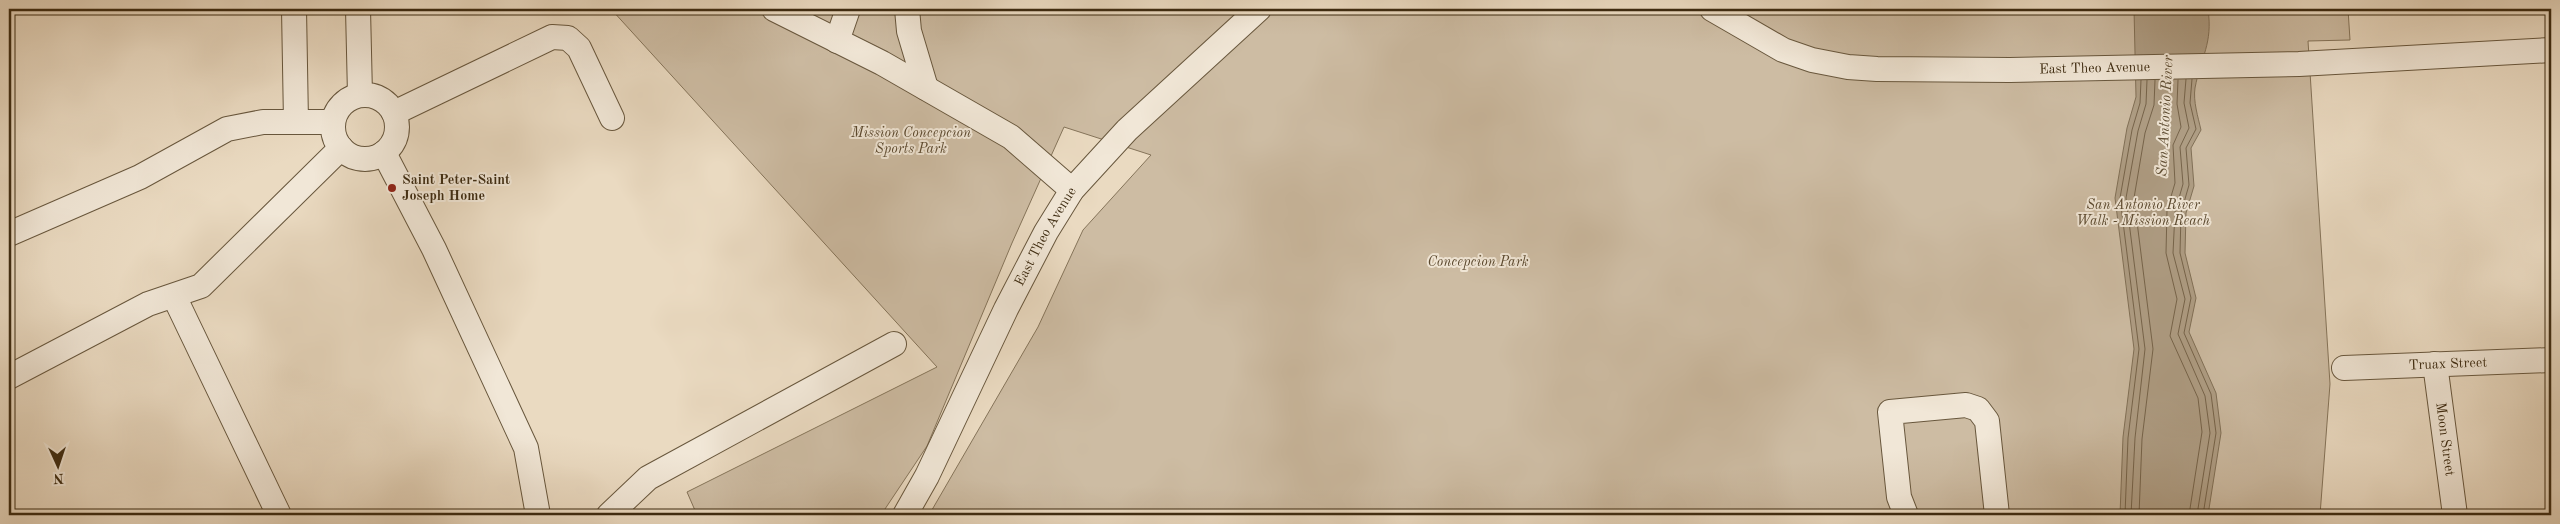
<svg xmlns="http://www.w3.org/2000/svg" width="2560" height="524" viewBox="0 0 2560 524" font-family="'Old Standard TT',serif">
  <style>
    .green { fill: #cdbca3; stroke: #85745a }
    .water { fill: #af9e85; stroke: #817057 }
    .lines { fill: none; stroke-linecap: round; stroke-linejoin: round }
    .shore { stroke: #76644b; stroke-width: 1 }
    .minor-casing { stroke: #68573d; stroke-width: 26 }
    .minor { stroke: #f1e7d7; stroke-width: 24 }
    .poi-dot { fill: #8f2418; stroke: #f1e7d7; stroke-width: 2 }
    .labels { text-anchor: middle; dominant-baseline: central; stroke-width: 4; stroke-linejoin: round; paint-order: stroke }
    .street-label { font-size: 14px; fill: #3d2b11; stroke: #f1e7d7 }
    .park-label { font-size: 14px; font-style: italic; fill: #5a482e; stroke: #f1e7d7 }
    .poi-label { font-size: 14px; font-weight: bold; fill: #3d2b11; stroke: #f1e7d7; text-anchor: start }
    .water-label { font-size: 15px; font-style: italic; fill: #5f4e34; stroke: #f1e7d7 }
  </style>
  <rect width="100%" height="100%" fill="#eadac1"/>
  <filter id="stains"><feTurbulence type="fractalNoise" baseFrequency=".004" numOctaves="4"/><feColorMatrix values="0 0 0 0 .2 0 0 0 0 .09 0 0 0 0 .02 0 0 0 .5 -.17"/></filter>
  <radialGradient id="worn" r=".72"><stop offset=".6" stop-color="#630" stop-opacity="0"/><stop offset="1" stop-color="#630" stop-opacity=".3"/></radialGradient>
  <path class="green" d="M 611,9 L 2348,9 L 2350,40 L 2308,41 L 2330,384 L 2320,515 L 929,515 L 1038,327 L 1083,230 L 1151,155 L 1064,127 L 1012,243 L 927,446 L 881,515 L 697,515 L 687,492 L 937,367 Z"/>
  <path class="water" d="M 2134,9 L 2208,9 C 2213,44 2201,56 2195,88 C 2193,101 2198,117 2201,130 L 2191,148 L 2194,186 L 2186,213 L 2185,253 L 2196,298 L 2189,332 L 2216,393 L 2221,433 L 2208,515 L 2120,515 L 2123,437 L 2134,349 L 2115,198 L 2127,128 L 2136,97 Z"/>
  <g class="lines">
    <g class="shore">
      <path d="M 2186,79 L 2184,103 L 2189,128 L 2180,147 L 2183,184 L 2175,212 L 2173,253 L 2185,299 L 2178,334 L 2205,396 L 2210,433 L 2197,515"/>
      <path d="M 2192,79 L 2190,103 L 2196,129 L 2186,148 L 2189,185 L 2181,213 L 2180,253 L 2191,298 L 2184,333 L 2211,394 L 2216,433 L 2203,515"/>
      <path d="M 2178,80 L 2177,104 L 2181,127 L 2173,145 L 2175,183 L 2167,210 L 2166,253 L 2177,299 L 2170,336 L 2198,398 L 2202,432 L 2189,515"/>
      <path d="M 2125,515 L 2128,438 L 2139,349 L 2120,198 L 2132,130 L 2140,103 L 2141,80"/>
      <path d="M 2131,515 L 2135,438 L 2145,349 L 2126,198 L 2138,131 L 2146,104 L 2147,80"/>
      <path d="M 2139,515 L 2142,439 L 2153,349 L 2134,198 L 2145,133 L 2154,105 L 2155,80"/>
    </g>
    <defs>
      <g id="minor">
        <path d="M 294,9 L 296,122"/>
        <path d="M 358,9 L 360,95"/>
        <path d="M 774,9 L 882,63 L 1011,137 L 1072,190"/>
        <path d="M 907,9 L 909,31 L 926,88"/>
        <path id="s1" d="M 1712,9 L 1783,50 L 1812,60 L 1848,67 L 1877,69 L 2010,70 L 2299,64 L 2551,50"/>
        <path d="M 837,41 L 848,9"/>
        <circle cx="365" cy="127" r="32"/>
        <path d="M 394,113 L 552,37 L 568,38 L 579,48 L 612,118"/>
        <path d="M 384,153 L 434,249 L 526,448 L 538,515"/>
        <path d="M 9,234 L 140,177 L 227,129 L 263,122 L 333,122"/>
        <path d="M 174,296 L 279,515"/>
        <path id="s2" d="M 2435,364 L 2455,515"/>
        <path id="s3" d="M 2344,368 L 2551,360"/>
        <path d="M 9,377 L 148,304 L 201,286 L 341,148"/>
        <path d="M 609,515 L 648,478 L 894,344"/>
        <path id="s4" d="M 905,515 L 927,476 L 1006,309 L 1046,232 L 1072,190 L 1127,130 L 1259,9"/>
        <path d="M 1906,515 L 1899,497 L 1890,412 L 1966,405 L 1978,409 L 1987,421 L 1997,515"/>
      </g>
    </defs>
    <use href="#minor" class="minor-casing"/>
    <use href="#minor" class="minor"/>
  </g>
  <circle class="poi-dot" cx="392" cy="188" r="5"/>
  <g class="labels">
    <g class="street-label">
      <text stroke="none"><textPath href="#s1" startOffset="396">East Theo Avenue</textPath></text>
      <text stroke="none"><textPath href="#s4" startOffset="312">East Theo Avenue</textPath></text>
      <text stroke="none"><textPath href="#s3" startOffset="104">Truax Street</textPath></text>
      <text stroke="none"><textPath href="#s2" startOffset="76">Moon Street</textPath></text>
    </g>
    <g class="park-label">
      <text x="911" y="133">Mission Concepcion<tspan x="911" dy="16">Sports Park</tspan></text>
      <text x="2143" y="205">San Antonio River<tspan x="2143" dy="16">Walk - Mission Reach</tspan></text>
      <text x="1478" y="262">Concepcion Park</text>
    </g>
    <g class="poi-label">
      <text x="402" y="180">Saint Peter-Saint<tspan x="402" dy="16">Joseph Home</tspan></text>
    </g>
    <g class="water-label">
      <text transform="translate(2166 116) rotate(-87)">San Antonio River</text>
    </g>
  </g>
  <rect width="2560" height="524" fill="none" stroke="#eadac1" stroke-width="30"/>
  <rect x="10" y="10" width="2540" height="504" fill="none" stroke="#3d2b11" stroke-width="2.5"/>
  <rect x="15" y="15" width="2530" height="494" fill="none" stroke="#3d2b11"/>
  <g transform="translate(58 466) rotate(177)" stroke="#f1e7d7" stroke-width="4" paint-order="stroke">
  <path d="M0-4L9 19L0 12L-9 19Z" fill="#3d2b11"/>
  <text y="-8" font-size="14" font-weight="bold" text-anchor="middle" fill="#3d2b11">N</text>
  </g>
  <rect width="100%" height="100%" filter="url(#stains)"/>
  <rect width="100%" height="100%" fill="url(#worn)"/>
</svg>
